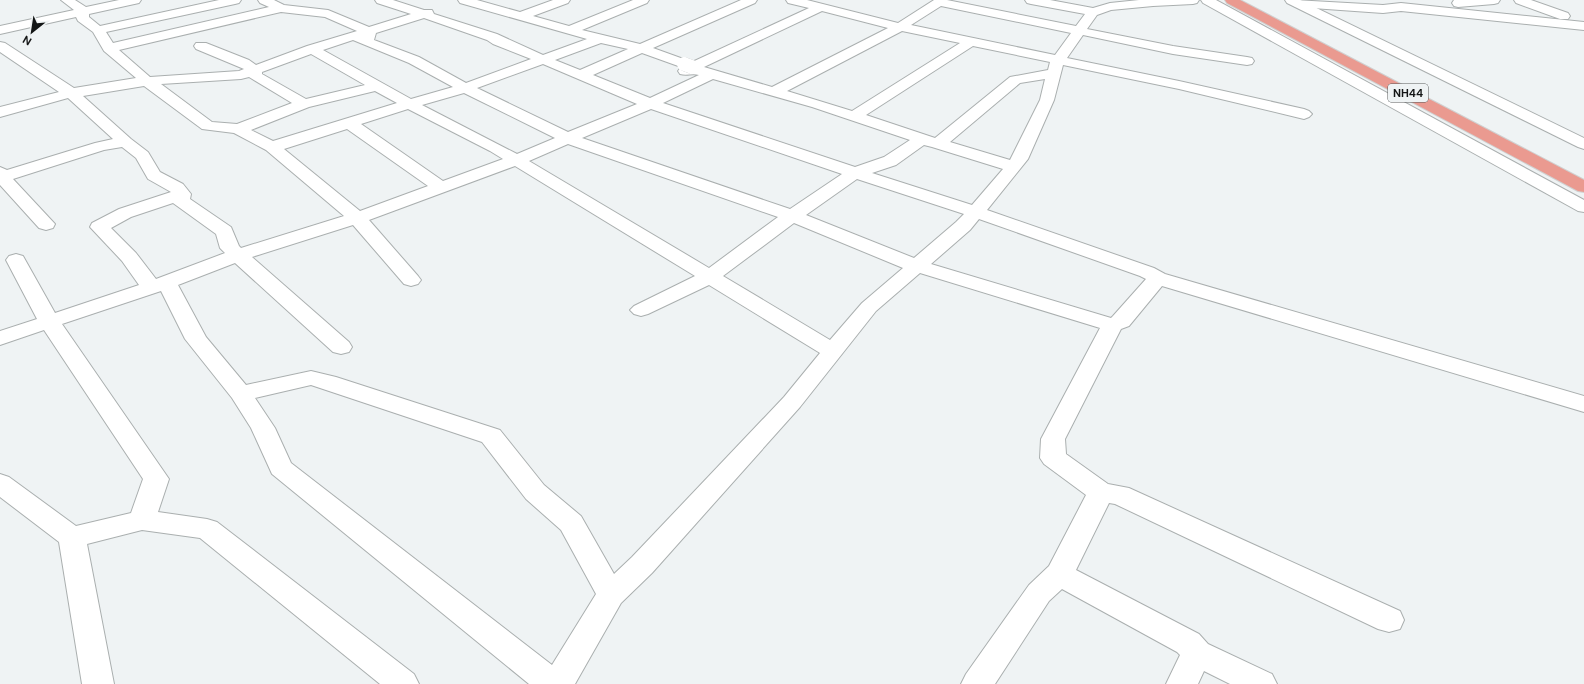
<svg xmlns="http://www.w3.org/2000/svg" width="1584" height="684" viewBox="0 0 1584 684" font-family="'DM Sans',sans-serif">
  <rect width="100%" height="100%" fill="#eff3f4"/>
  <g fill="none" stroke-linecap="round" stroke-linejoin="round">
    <defs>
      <g id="minor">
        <path d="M61,0h14l11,7 33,-7h22l-2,3 -50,11v3l11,9 119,-26h22l-2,3 -4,1 -129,28 7,11 156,-36 -9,-4 -2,-3h16l10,5 44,5 41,17 42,-13 -34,-11 -2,-3h18l31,10h8l2,4 63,20 46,21 44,-16 -127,-36 -2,-3h19l43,12 33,-12h17l-2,3 -35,13 36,10 64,-26h16l-2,3 -65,27 58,14 101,-44h16l-2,3 -102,45 36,13 1,2 119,-55 -21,-5 -2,-3h21l91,23 36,-23h13l129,26 9,-12 -54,-10 -4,-1 -2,-3h25l43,8 17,-5 29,-3h60l-2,3 -4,1 -40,2 -42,4 -14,5 -10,14 86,17 74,11 5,1 2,3 -2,3 -5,1 -74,-11 -90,-19 -16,23 112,23 125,28 5,2 3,3 -3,3 -5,2 -125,-30 -116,-24 -9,35 -26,59 -41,51 167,58 11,6 419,122v16l-422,-126 -33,40 -8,3 -56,110 1,15 42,30 21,4 271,123 4,9 -4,9 -11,3 -11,-3 -263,-125 -6,-1 -33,67 123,64 9,10 64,30 5,10h-47l-26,-13 -6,13h-32l14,-29 -3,-3 -115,-63 -13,12 -54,83h-34l5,-10 63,-89 20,-19 37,-71 -42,-31 -4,-6 1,-19 59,-111 -180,-55 -44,38 -76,96 -148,166 -31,30 -46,81h-46l-257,-210 -21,-46 -19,-30 -47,-59 -24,-48 -99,33 107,155 -11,33 49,7 10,3 197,152 5,10h-39l-180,-146 -58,-8 -55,14 27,140h-32l-23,-142 -59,-45v-23l9,3 67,49 55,-13 12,-34 -99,-149 -44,15v-14l37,-12 -31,-59 3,-4 7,-2 7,2 32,57 84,-28 -17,-24 -32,-34 2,-4 27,-14 52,-17 -23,-13 -12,-21 -14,-11 -18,3 -91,29 42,45 -2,4 -7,2 -7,-2 -39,-43v-18l7,3 88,-27 18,-4 -45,-41 -68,19v-10l59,-15 -59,-40v-10l5,1 69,45 62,-10 -32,-27 -11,-19 -15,-11 -2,-4 -76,17v-8l74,-16zM941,6l130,27 -16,22 -144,-30zM822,11l66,17 -116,59 -68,-20zM281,12l44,5 32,14 -50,15 -51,19 -7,-5 -43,-17h-10l-2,3 2,3 48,20 -5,2 -89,6 -31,-27zM424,18l63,22 6,4 38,15 -65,24 -47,-26 -45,-17 2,-7zM902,31l58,12 -108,68 -65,-20zM353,40l56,23 44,24 -42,12 -88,-49zM601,43l27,6 -48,21 -25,-10zM973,46l77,16 -2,8 -38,7 -75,61 -69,-23zM642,53l39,14 -3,4 2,3c7,2 12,-1 19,1l-49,23 -57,-23zM311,54l54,31 -59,14 -44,-25v-2zM543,64l94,40 -69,28 -91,-44zM249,77l43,26 -55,21 -25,-2 -51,-38 80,-5zM713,79l99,28 98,33 -26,17 -29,10 -192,-64zM1045,79l-5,21 -30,60 -60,-18 70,-59zM144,86l58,43 32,4 32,17 78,66 -103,32 -2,-2 -8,-19 -41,-28 1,-5 -8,-10 -23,-12 -12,-20 -17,-13 -48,-43zM375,91l22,12 -124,38 -22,-11 58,-23zM464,93l91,45 -38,16 -95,-49zM408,109l82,42 13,8 -60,22 -82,-57zM651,109l191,65 -52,35 -208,-71zM347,129l81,57 -68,25 -76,-62zM568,144l210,73 -69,51 -180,-107zM924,145l8,2 71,22 -31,36 -100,-32 24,-8zM515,166l180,110 -61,30 -4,4 4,4 7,2 7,-2 61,-29 111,68 -36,44 -152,160 -18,17 -33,-58 -37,-31 -44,-55 -164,-53 -25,-6 -65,14 -40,-48 -28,-52 57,-22 98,89 8,2 8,-2 3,-5 -3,-5 -97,-85 101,-32 51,59 7,2 7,-2 3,-4 -3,-4 -49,-56zM857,179l107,35 -8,8 -42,36 -108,-43zM173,203l43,31 4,14 5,5 -69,26 -20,-26 -25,-25 20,-11zM979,219l161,57 6,3 -33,37 -2,2 -180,-54 39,-34zM794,223l109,45 -41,35 -32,37 -107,-64zM311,385l171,57 44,57 35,31 35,64 -44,71 -261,-202 -16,-35 -20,-30z"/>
        <polygon points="1294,0 1383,5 1401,3 1584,22 1584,30 1401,11 1383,13 1298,7 1294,6 1292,3"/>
        <polygon points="1454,0 1500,0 1498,3 1494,4 1458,7 1454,6 1452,3"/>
        <polygon points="1514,0 1531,0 1568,13 1570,16 1568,19 1560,19 1516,3"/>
      </g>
      <g id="tertiary">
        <polygon points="1201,0 1216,0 1584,200 1584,212 1578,211 1203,3"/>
        <polygon points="1285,0 1300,0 1584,138 1584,149 1578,147 1287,3"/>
      </g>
      <polygon id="trunk" points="1225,0 1240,0 1584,180 1584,192 1578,191 1227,3"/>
    </defs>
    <!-- minor casing -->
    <use href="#minor" stroke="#aaafaf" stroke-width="2"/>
    <!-- tertiary casing -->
    <use href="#tertiary" stroke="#aaafaf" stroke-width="2"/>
    <!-- trunk casing -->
    <use href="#trunk" stroke="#d0d0d0" stroke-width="2"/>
    <!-- minor -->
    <use href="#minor" fill="#fff" fill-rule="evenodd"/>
    <!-- tertiary -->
    <use href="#tertiary" fill="#fff" fill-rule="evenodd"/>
    <!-- trunk -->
    <use href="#trunk" fill="#ea9a90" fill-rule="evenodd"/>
    <defs>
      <polyline id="minor-bridge" points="684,64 692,67"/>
    </defs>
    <!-- minor-bridge casing -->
    <use href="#minor-bridge" stroke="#aaafaf" stroke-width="14" stroke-linecap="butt"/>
    <!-- minor-bridge -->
    <use href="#minor-bridge" stroke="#fff" stroke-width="14"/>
  </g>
  <g text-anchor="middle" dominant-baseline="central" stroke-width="3" stroke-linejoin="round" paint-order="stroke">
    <!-- shield labels -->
    <rect fill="#eff3f4" stroke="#565859" stroke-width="1" x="1388" y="84" width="40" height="18" rx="3"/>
    <g font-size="11" font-weight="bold" fill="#141616">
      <text x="1408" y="93">NH44</text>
    </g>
  </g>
  <!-- north arrow -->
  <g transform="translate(32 32) rotate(210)" stroke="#eff3f4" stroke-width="3" paint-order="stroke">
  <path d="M0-3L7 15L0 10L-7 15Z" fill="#141616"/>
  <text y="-6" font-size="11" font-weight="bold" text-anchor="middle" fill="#141616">N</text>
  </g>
</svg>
